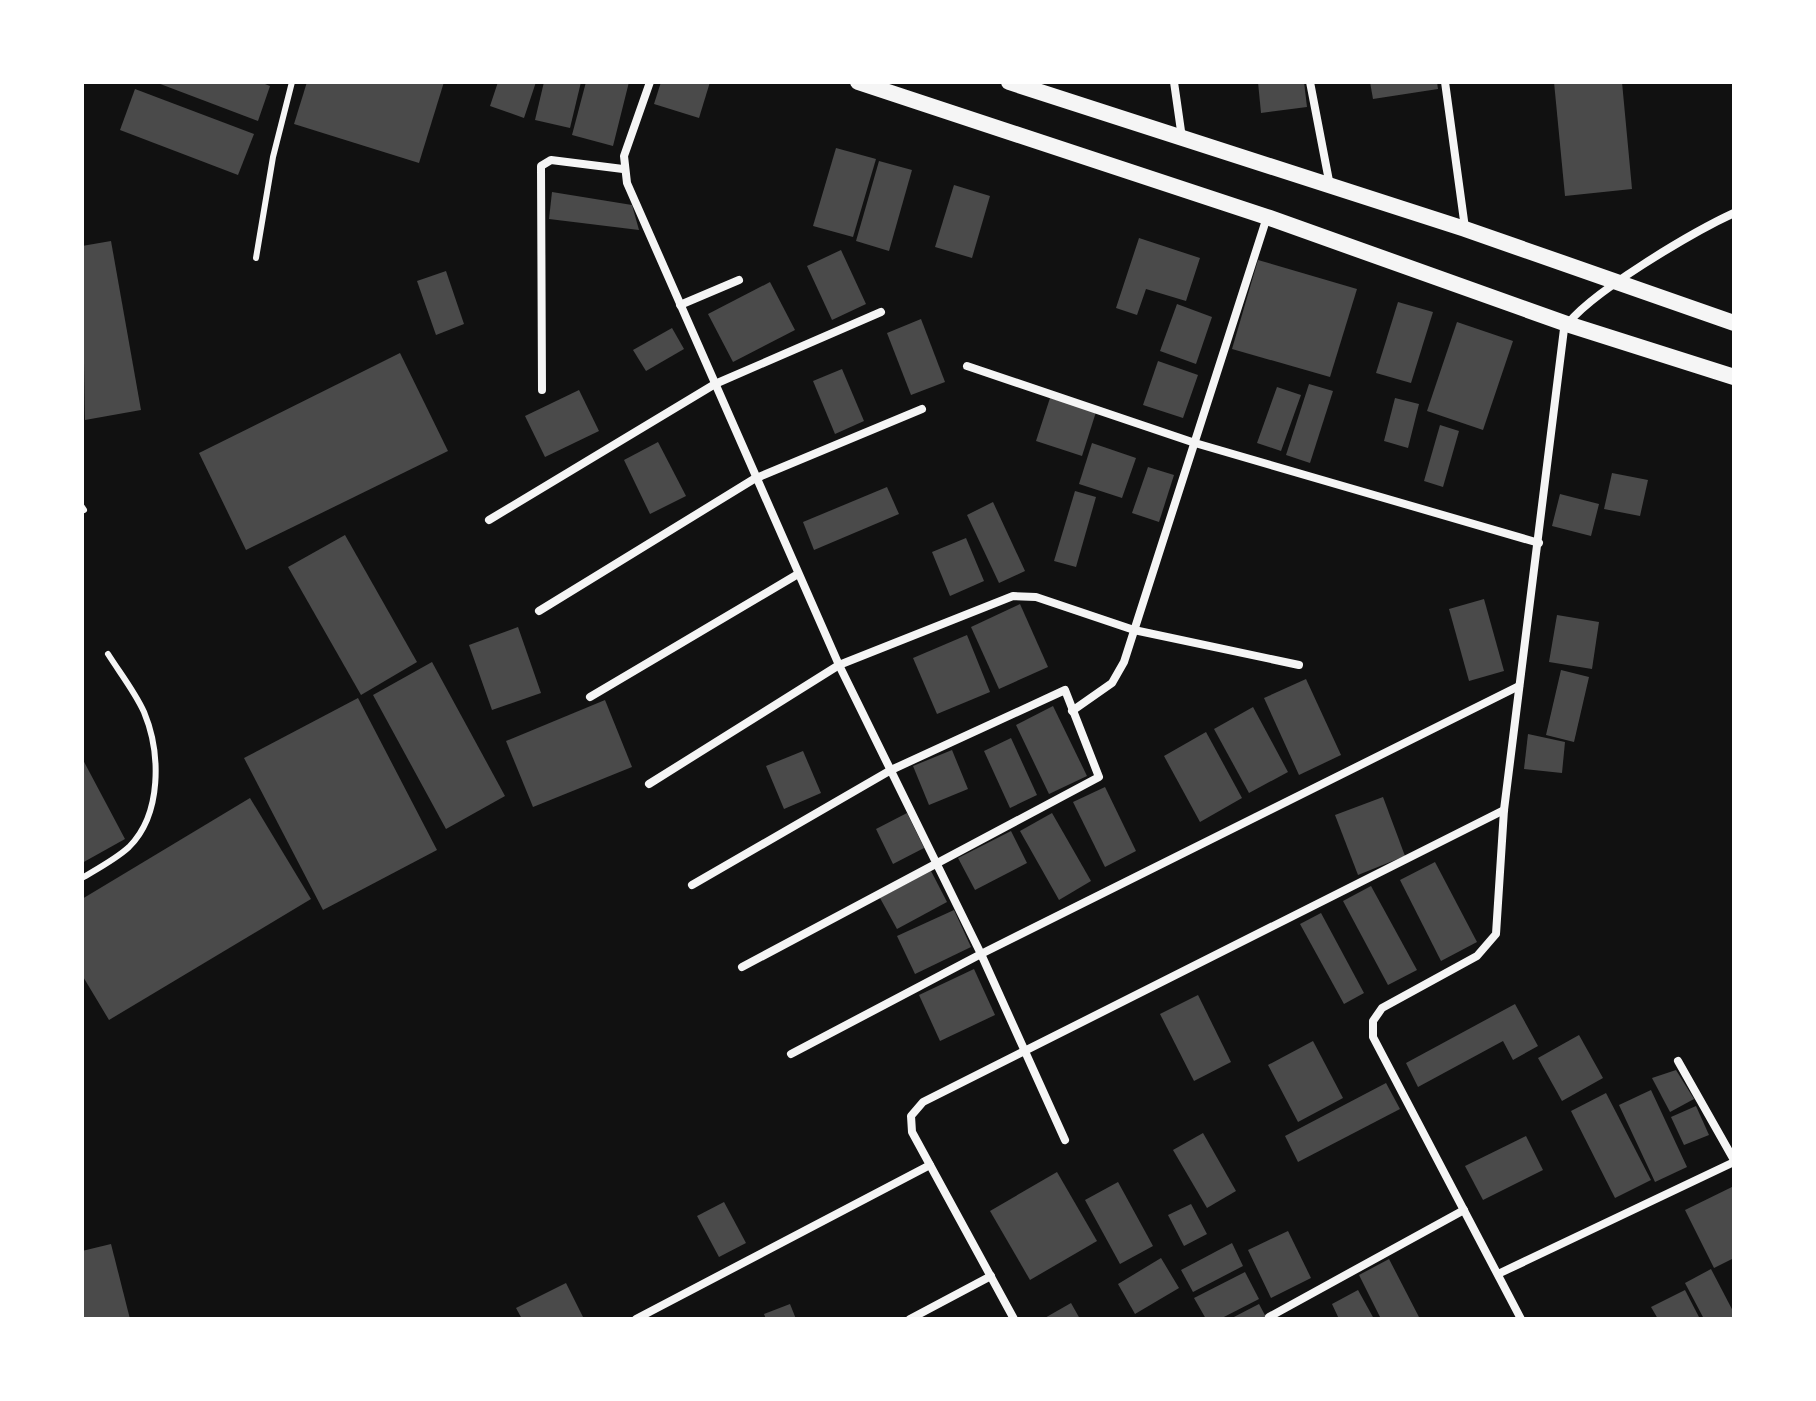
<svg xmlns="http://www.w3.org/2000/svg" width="1816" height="1401" viewBox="0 0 1816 1401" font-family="'Public Sans',sans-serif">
  <rect width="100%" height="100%" fill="#111"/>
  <!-- building -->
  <g fill="#4a4a4a">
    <polygon points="155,82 260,82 270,86 258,121"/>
    <polygon points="307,82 444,82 419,163 294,124"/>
    <polygon points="498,82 536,82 524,118 490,106"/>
    <polygon points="544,82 581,82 570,128 535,120"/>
    <polygon points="586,82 629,82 613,146 572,135"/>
    <polygon points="661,82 710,82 699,118 654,104"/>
    <polygon points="1258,82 1304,82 1307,107 1261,113"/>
    <polygon points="1370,82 1437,82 1438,89 1373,99"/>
    <polygon points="1554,82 1622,82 1632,189 1565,196"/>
    <polygon points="135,89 254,134 238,175 120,130"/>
    <polygon points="836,148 876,159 853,237 813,226"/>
    <polygon points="879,161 912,170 889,251 856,241"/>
    <polygon points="954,185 990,196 972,258 935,247"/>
    <polygon points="552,192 632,205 639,230 549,219"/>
    <polygon points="1139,238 1200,258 1186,301 1146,289 1137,315 1116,308"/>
    <polygon points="111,241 141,410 85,420 82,246"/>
    <polygon points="841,250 866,304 832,320 807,266"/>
    <polygon points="1258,260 1357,289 1330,377 1232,349"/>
    <polygon points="446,271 464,324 436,335 417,281"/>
    <polygon points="770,282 795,330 733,362 708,314"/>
    <polygon points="1398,302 1433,312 1411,383 1376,373"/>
    <polygon points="1177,304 1212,317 1196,364 1160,351"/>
    <polygon points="921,319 945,382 911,395 887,333"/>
    <polygon points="1457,322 1513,341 1483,430 1427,411"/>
    <polygon points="672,328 684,349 646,371 633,350"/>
    <polygon points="400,353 448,451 246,550 199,453"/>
    <polygon points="1158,361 1198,375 1183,418 1143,405"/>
    <polygon points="842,369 864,421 835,434 813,381"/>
    <polygon points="1309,384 1333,391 1310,463 1286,455"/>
    <polygon points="1277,387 1301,395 1281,451 1257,443"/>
    <polygon points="579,390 599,431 545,457 525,416"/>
    <polygon points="1050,398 1096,412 1082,456 1036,441"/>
    <polygon points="1395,398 1419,404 1408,448 1384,441"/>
    <polygon points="1440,425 1459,431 1443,487 1424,481"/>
    <polygon points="658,442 686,496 650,514 624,460"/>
    <polygon points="1092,443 1136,458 1122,498 1079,484"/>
    <polygon points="1148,467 1174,475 1159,522 1132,513"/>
    <polygon points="1612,473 1648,480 1640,516 1604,509"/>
    <polygon points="887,487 899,514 814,550 803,522"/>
    <polygon points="1075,491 1096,497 1076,567 1054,561"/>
    <polygon points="1560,494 1599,504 1591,536 1552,526"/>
    <polygon points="993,502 1025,571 999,583 967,515"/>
    <polygon points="345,535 417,662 361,695 288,567"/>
    <polygon points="966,538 984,581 950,596 932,552"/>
    <polygon points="1484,599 1504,671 1469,681 1449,609"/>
    <polygon points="1020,604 1048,667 999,689 971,627"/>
    <polygon points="1557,615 1599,622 1592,669 1549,662"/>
    <polygon points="518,627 541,693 492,710 469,645"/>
    <polygon points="967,635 990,692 937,714 913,658"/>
    <polygon points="432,662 505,796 446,829 373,695"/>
    <polygon points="1561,670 1589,677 1574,742 1546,735"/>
    <polygon points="1306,679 1341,755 1299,775 1264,698"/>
    <polygon points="358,698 437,850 323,910 244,758"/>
    <polygon points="605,700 632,767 533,807 506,741"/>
    <polygon points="1053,706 1087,776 1049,794 1016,725"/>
    <polygon points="1253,707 1288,772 1249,793 1214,729"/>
    <polygon points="1206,732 1242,798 1200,822 1164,756"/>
    <polygon points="1528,734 1565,742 1562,773 1524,769"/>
    <polygon points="1011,738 1037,795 1010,808 984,751"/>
    <polygon points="952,750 968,789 929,805 913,766"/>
    <polygon points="803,751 821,793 784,809 766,766"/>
    <polygon points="82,758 125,839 82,863"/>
    <polygon points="1105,787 1136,851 1105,867 1073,802"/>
    <polygon points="1383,797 1405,856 1358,875 1335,815"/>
    <polygon points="250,798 311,899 109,1020 82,975 82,899"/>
    <polygon points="907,813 924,848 893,864 876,829"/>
    <polygon points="1052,813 1091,881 1059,900 1020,831"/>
    <polygon points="1011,831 1027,863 975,890 958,858"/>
    <polygon points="1435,862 1477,942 1441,961 1400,880"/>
    <polygon points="931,871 947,902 897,929 880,898"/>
    <polygon points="1371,886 1417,970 1388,985 1343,901"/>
    <polygon points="954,910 971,947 915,974 897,936"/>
    <polygon points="1321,913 1364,993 1344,1004 1300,924"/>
    <polygon points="974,969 995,1015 940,1041 919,995"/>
    <polygon points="1198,995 1231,1062 1194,1081 1160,1014"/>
    <polygon points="1515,1004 1538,1046 1513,1060 1503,1041 1418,1087 1406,1063"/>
    <polygon points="1579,1035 1603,1078 1562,1101 1538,1058"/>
    <polygon points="1313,1041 1343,1098 1298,1122 1268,1065"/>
    <polygon points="1676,1070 1694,1099 1670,1112 1652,1078"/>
    <polygon points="1386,1083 1400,1109 1298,1162 1285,1136"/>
    <polygon points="1651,1090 1687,1167 1655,1182 1619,1105"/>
    <polygon points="1606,1093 1651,1180 1615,1198 1571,1111"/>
    <polygon points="1696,1106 1709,1135 1684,1145 1671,1117"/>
    <polygon points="1203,1133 1236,1191 1207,1208 1173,1150"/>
    <polygon points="1526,1136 1543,1170 1483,1200 1465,1166"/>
    <polygon points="1057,1172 1097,1241 1030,1280 990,1211"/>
    <polygon points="1118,1182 1153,1246 1120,1264 1085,1200"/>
    <polygon points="1734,1186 1734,1258 1714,1268 1685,1210"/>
    <polygon points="724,1202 746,1243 719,1257 697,1216"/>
    <polygon points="1191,1204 1207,1234 1184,1246 1168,1215"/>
    <polygon points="1288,1231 1311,1278 1271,1298 1248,1250"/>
    <polygon points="1232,1243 1243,1266 1193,1292 1181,1270"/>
    <polygon points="111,1244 130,1319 82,1319 82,1251"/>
    <polygon points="1161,1258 1179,1288 1135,1314 1118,1284"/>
    <polygon points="1389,1259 1420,1319 1381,1319 1359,1275"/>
    <polygon points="1711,1269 1734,1313 1734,1319 1704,1319 1685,1283"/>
    <polygon points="1245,1272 1259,1299 1220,1319 1206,1319 1194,1298"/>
    <polygon points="566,1283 584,1319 522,1319 516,1308"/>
    <polygon points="1358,1290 1374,1319 1339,1319 1332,1304"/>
    <polygon points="1685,1290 1700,1319 1658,1319 1651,1307"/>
    <polygon points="1071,1303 1080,1319 1043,1319"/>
    <polygon points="790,1304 796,1319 766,1319 764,1314"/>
    <polygon points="1259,1304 1267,1319 1230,1319"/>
  </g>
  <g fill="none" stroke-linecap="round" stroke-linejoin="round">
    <!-- service -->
    <g stroke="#f5f5f5" stroke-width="6">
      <polyline points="256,258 273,157 292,82"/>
      <polyline points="82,507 84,510"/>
      <path d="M82,878c15,-9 34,-19 47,-31 33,-33 32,-94 15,-135 -9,-20 -24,-39 -36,-58"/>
    </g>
    <!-- minor -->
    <g stroke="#f5f5f5" stroke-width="8">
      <polyline points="650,82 624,156 627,183 839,665 981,954 1065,1140"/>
      <polyline points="1174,82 1182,138"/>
      <polyline points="1310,82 1330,186"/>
      <polyline points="1445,82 1465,228"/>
      <polyline points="680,305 739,280"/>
      <polyline points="967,366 1195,443 1539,543"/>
      <polyline points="542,390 541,166 551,160 623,169"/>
      <polyline points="489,520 715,384 881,312"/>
      <polyline points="539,611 754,479 922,409"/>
      <polyline points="590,697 798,574"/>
      <polyline points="1072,711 1112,683 1124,662 1267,217"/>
      <polyline points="649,784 839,665 1013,596 1036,597 1134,630 1299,665"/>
      <polyline points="692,885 891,770 1065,690 1099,777 742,967"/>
      <polyline points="791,1054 981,954 1519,686"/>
      <polyline points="1678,1061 1734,1160"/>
      <polyline points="1498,1274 1734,1162"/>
      <polyline points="1269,1317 1464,1210"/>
      <polyline points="636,1319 930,1165"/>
      <polyline points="910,1319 991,1276"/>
      <polyline points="1014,1319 912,1132 911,1116 923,1102 1504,810"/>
      <path d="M1521,1319l-148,-282v-16l9,-13 95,-52 19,-22 8,-124 60,-481c21,-34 131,-98 170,-116"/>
    </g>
    <!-- secondary -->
    <g stroke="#f5f5f5" stroke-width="16">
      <polyline points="858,82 1267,217 1567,324 1734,377"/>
      <polyline points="1009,82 1465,229 1734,323"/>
    </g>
  </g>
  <!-- border -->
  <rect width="1816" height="1401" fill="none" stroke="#ffffff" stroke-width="168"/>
</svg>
